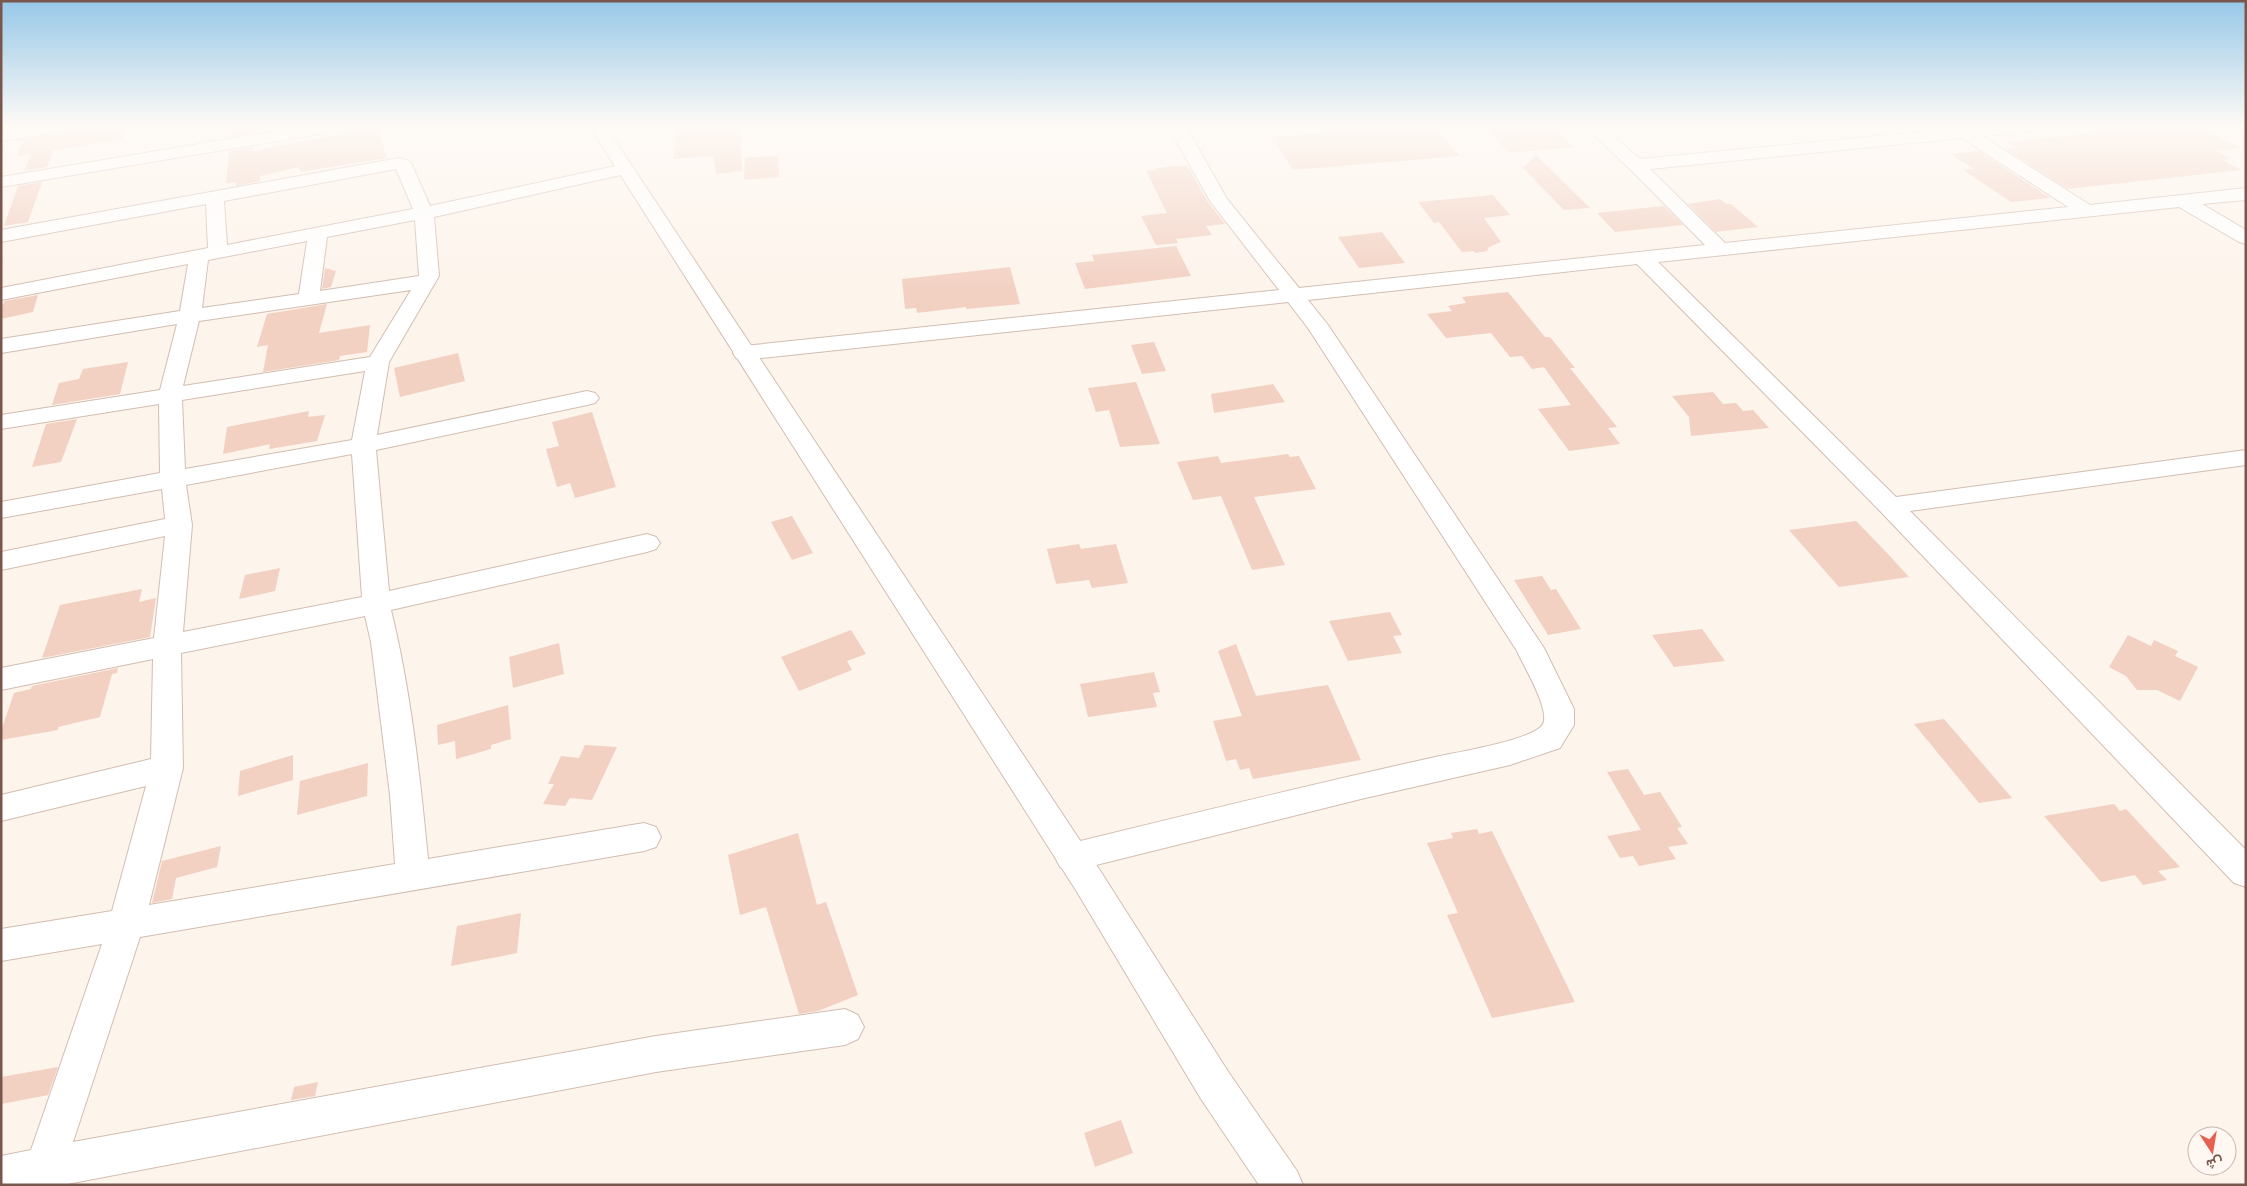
<svg xmlns="http://www.w3.org/2000/svg" width="2247" height="1186" viewBox="0 0 2247 1186" font-family="Poppins,Vazirmatn,sans-serif">
  <rect width="100%" height="100%" fill="#fdf4eb"/>
  <!-- building -->
  <g fill="#f2d0c2">
    <polygon points="71,127 123,127 124,138 53,151 47,167 24,171 31,154 17,156 24,139 67,133"/>
    <polygon points="232,127 255,127 255,133 231,137"/>
    <polygon points="377,127 387,158 300,172 299,167 260,176 260,181 236,186 236,182 226,183 229,151 254,147 253,151"/>
    <polygon points="677,127 740,127 742,171 716,174 713,156 673,159"/>
    <polygon points="1396,127 1434,127 1460,156 1293,170 1272,137"/>
    <polygon points="1484,127 1553,127 1574,147 1509,153"/>
    <polygon points="2152,127 2199,127 2240,148 2216,151 2232,159 2223,160 2242,170 2068,189 2005,149 2017,148 2009,143 2025,141 2024,140"/>
    <polygon points="1979,151 2050,198 2011,202 1963,170 1974,169 1950,154"/>
    <polygon points="778,155 779,177 744,180 745,158"/>
    <polygon points="1536,155 1590,208 1564,210 1523,168"/>
    <polygon points="1187,165 1208,202 1225,224 1206,226 1212,235 1176,239 1178,243 1156,245 1141,216 1167,213 1146,171 1157,170 1156,168"/>
    <polygon points="42,182 28,222 4,226 18,186"/>
    <polygon points="1493,195 1510,215 1484,218 1501,242 1489,247 1487,251 1475,253 1474,251 1462,252 1439,222 1434,223 1418,202"/>
    <polygon points="1720,199 1726,204 1731,204 1758,227 1716,232 1688,204"/>
    <polygon points="1664,206 1683,225 1615,232 1597,213"/>
    <polygon points="1382,232 1405,263 1359,268 1338,237"/>
    <polygon points="1176,246 1191,276 1085,289 1075,263 1094,261 1092,255"/>
    <polygon points="1010,267 1020,304 966,309 966,307 917,313 916,308 905,309 902,279"/>
    <polygon points="325,268 336,271 331,287 322,289"/>
    <polygon points="1508,292 1545,337 1550,337 1575,368 1570,368 1617,427 1608,428 1620,444 1569,451 1538,409 1571,405 1544,367 1532,369 1522,356 1510,357 1491,333 1446,338 1427,314 1452,311 1448,306 1466,303 1462,297"/>
    <polygon points="38,295 33,312 1,319 1,308 5,301"/>
    <polygon points="327,304 319,333 370,325 367,352 340,356 339,360 263,372 268,345 257,347 267,314"/>
    <polygon points="1154,342 1166,371 1142,374 1131,345"/>
    <polygon points="458,353 465,381 400,397 394,368"/>
    <polygon points="128,362 120,394 52,405 59,383 79,379 83,369"/>
    <polygon points="1136,382 1160,444 1120,447 1109,410 1096,412 1088,388"/>
    <polygon points="1273,384 1285,402 1214,413 1211,394"/>
    <polygon points="1713,392 1723,404 1736,403 1743,411 1753,410 1769,428 1691,436 1689,417 1672,396"/>
    <polygon points="309,411 308,417 325,415 317,441 269,449 270,444 223,454 227,427"/>
    <polygon points="592,412 616,487 575,498 570,483 557,487 546,449 559,446 552,422"/>
    <polygon points="77,419 61,462 32,467 46,424"/>
    <polygon points="1288,454 1290,457 1299,456 1316,489 1254,497 1285,565 1252,570 1221,496 1193,500 1177,462 1218,456 1221,463"/>
    <polygon points="792,516 813,553 792,560 771,522"/>
    <polygon points="1856,521 1888,554 1909,577 1839,587 1789,530"/>
    <polygon points="1079,544 1081,549 1116,544 1128,583 1092,588 1089,580 1056,584 1047,549"/>
    <polygon points="280,568 275,591 239,599 245,575"/>
    <polygon points="1542,576 1551,590 1556,589 1581,629 1548,635 1514,580"/>
    <polygon points="142,589 139,602 156,598 150,637 42,658 60,605"/>
    <polygon points="1390,612 1402,635 1393,636 1402,653 1348,661 1329,621"/>
    <polygon points="1702,629 1725,661 1674,667 1652,635"/>
    <polygon points="851,630 866,654 847,661 852,670 799,691 781,657"/>
    <polygon points="2128,635 2151,646 2154,640 2178,651 2175,656 2198,667 2180,701 2157,690 2137,690 2126,676 2109,667"/>
    <polygon points="559,643 564,674 513,688 509,657"/>
    <polygon points="1236,644 1256,696 1328,685 1361,760 1253,779 1249,768 1240,770 1236,759 1226,761 1213,721 1242,716 1218,651"/>
    <polygon points="118,668 117,673 112,674 100,717 58,727 58,730 1,740 1,731 14,693 31,689 32,686"/>
    <polygon points="1154,672 1160,692 1153,693 1157,707 1088,717 1080,684"/>
    <polygon points="508,705 511,739 491,745 491,749 456,759 455,741 438,745 437,725"/>
    <polygon points="1944,719 2012,798 1979,803 1914,724"/>
    <polygon points="585,745 617,747 592,800 570,798 565,806 543,804 554,784 548,784 561,756 579,758"/>
    <polygon points="293,755 293,780 238,796 240,771"/>
    <polygon points="368,763 367,796 297,815 300,781"/>
    <polygon points="1628,769 1644,795 1660,792 1682,827 1677,828 1688,844 1668,847 1676,859 1639,866 1633,856 1620,858 1607,836 1641,830 1607,772"/>
    <polygon points="2114,804 2120,811 2126,809 2180,867 2158,871 2167,880 2143,885 2135,875 2101,882 2044,816"/>
    <polygon points="1477,829 1479,834 1492,831 1575,1002 1492,1018 1447,915 1458,913 1427,843 1453,838 1451,833"/>
    <polygon points="798,833 817,905 826,902 858,995 818,1011 799,1014 766,907 740,915 728,855"/>
    <polygon points="221,846 217,867 176,878 172,899 152,903 162,861"/>
    <polygon points="521,913 517,953 451,966 457,926"/>
    <polygon points="58,1067 48,1095 1,1104 1,1077"/>
    <polygon points="318,1082 315,1096 291,1100 294,1087"/>
    <polygon points="1121,1120 1133,1153 1095,1167 1084,1133"/>
  </g>
  <g fill="none" stroke-linecap="round" stroke-linejoin="round">
    <defs>
      <g id="minor">
        <polygon points="28,127 69,127 67,131 61,132 1,141 1,131"/>
        <polygon points="301,127 339,127 337,131 1,187 1,177"/>
        <path d="M1173,127h16l3,10 35,62 72,89 406,-43 -75,-76 -45,-42h18l37,32 311,-30 1,-2h83l-2,4 -6,1 -45,4 108,69 156,-17v12l-44,4 44,26v14l-7,-2 -60,-35 -521,55 238,235 350,-47v15l-336,46 336,339v37l-12,-4 -353,-371 -244,-248 -329,36 20,25 216,323 30,61v16l-14,23 -50,17 -149,34 -289,72 -12,-4 -5,-10 5,-10 12,-4c123,-30 245,-60 368,-87 19,-4 96,-17 103,-32 7,-15 -19,-57 -26,-73l-209,-323 -20,-26 -544,58 -8,-2 -3,-5 3,-5 8,-2 535,-56 -69,-89 -36,-64zM1962,138l106,69 -343,36 -75,-74z"/>
        <path d="M399,158l10,3 3,4 18,41 195,-42 6,1 3,4 -3,4 -6,1 -191,43 5,59 -50,86 -12,73 210,-44 8,2 4,5 -4,5 -8,2 -211,45 13,141 258,-57 9,3 4,6 -4,6 -9,3 -256,58c20,81 29,166 37,249l216,-36 12,4 5,10 -5,10 -12,4 -504,86 -67,205 583,-106 189,-27 13,6 6,12 -6,12 -13,6 -189,27 -594,113h-61v-29l30,-6 71,-206 -101,17v-32l111,-18 34,-125 -145,35v-26l150,-36 2,-100 -152,31v-22l153,-30 11,-102 -164,34v-18l164,-33 -3,-30 -161,29v-16l159,-29 -1,-69 -158,25v-14l159,-25 17,-66 -176,29v-14l179,-28 8,-47 -187,36v-12l207,-40 -2,-44 -205,38v-12zM396,169l17,40 -186,36 -3,-44zM415,220l4,56 -99,15 7,-54zM307,241l-8,53 -97,14 6,-48zM411,290l-41,67 -187,29 16,-65zM365,371l-13,69 -167,29 -3,-69zM352,454l10,143 -179,35 9,-107 -6,-40zM365,616l6,26 19,153 5,69 -246,41 34,-137 -2,-115z"/>
      </g>
      <polygon id="tertiary" points="590,127 606,127 1101,872 1229,1073 1297,1171 1303,1185 1259,1185 1201,1099 1077,892"/>
    </defs>
    <!-- minor casing -->
    <use href="#minor" stroke="#d2bdb2" stroke-width="2"/>
    <!-- tertiary casing -->
    <use href="#tertiary" stroke="#d2bdb2" stroke-width="2"/>
    <!-- minor -->
    <use href="#minor" fill="#fff" fill-rule="evenodd"/>
    <!-- tertiary -->
    <use href="#tertiary" fill="#fff" fill-rule="evenodd"/>
  </g>
  <!-- sky -->
  <linearGradient id="sky" x2="0" y2="1"><stop stop-color="#97c8e8"/><stop offset="0.43" stop-color="#fefaf6"/><stop offset="1" stop-color="#fefaf6" stop-opacity="0"/></linearGradient>
  <rect width="2247" height="293" fill="url(#sky)"/>
  <!-- border -->
  <rect width="2247" height="1186" fill="none" stroke="#79574d" stroke-width="5"/>
  <!-- north arrow -->
  <g transform="translate(2212 1151) rotate(168)"><circle r="24" fill="#fff8f2" stroke="#c9b8b0"/>
  <path d="M0-4L9 19L0 12L-9 19Z" fill="#e66051"/>
  <text y="-8" font-size="14" font-weight="bold" text-anchor="middle" fill="#79574d">ش</text>
  </g>
</svg>
